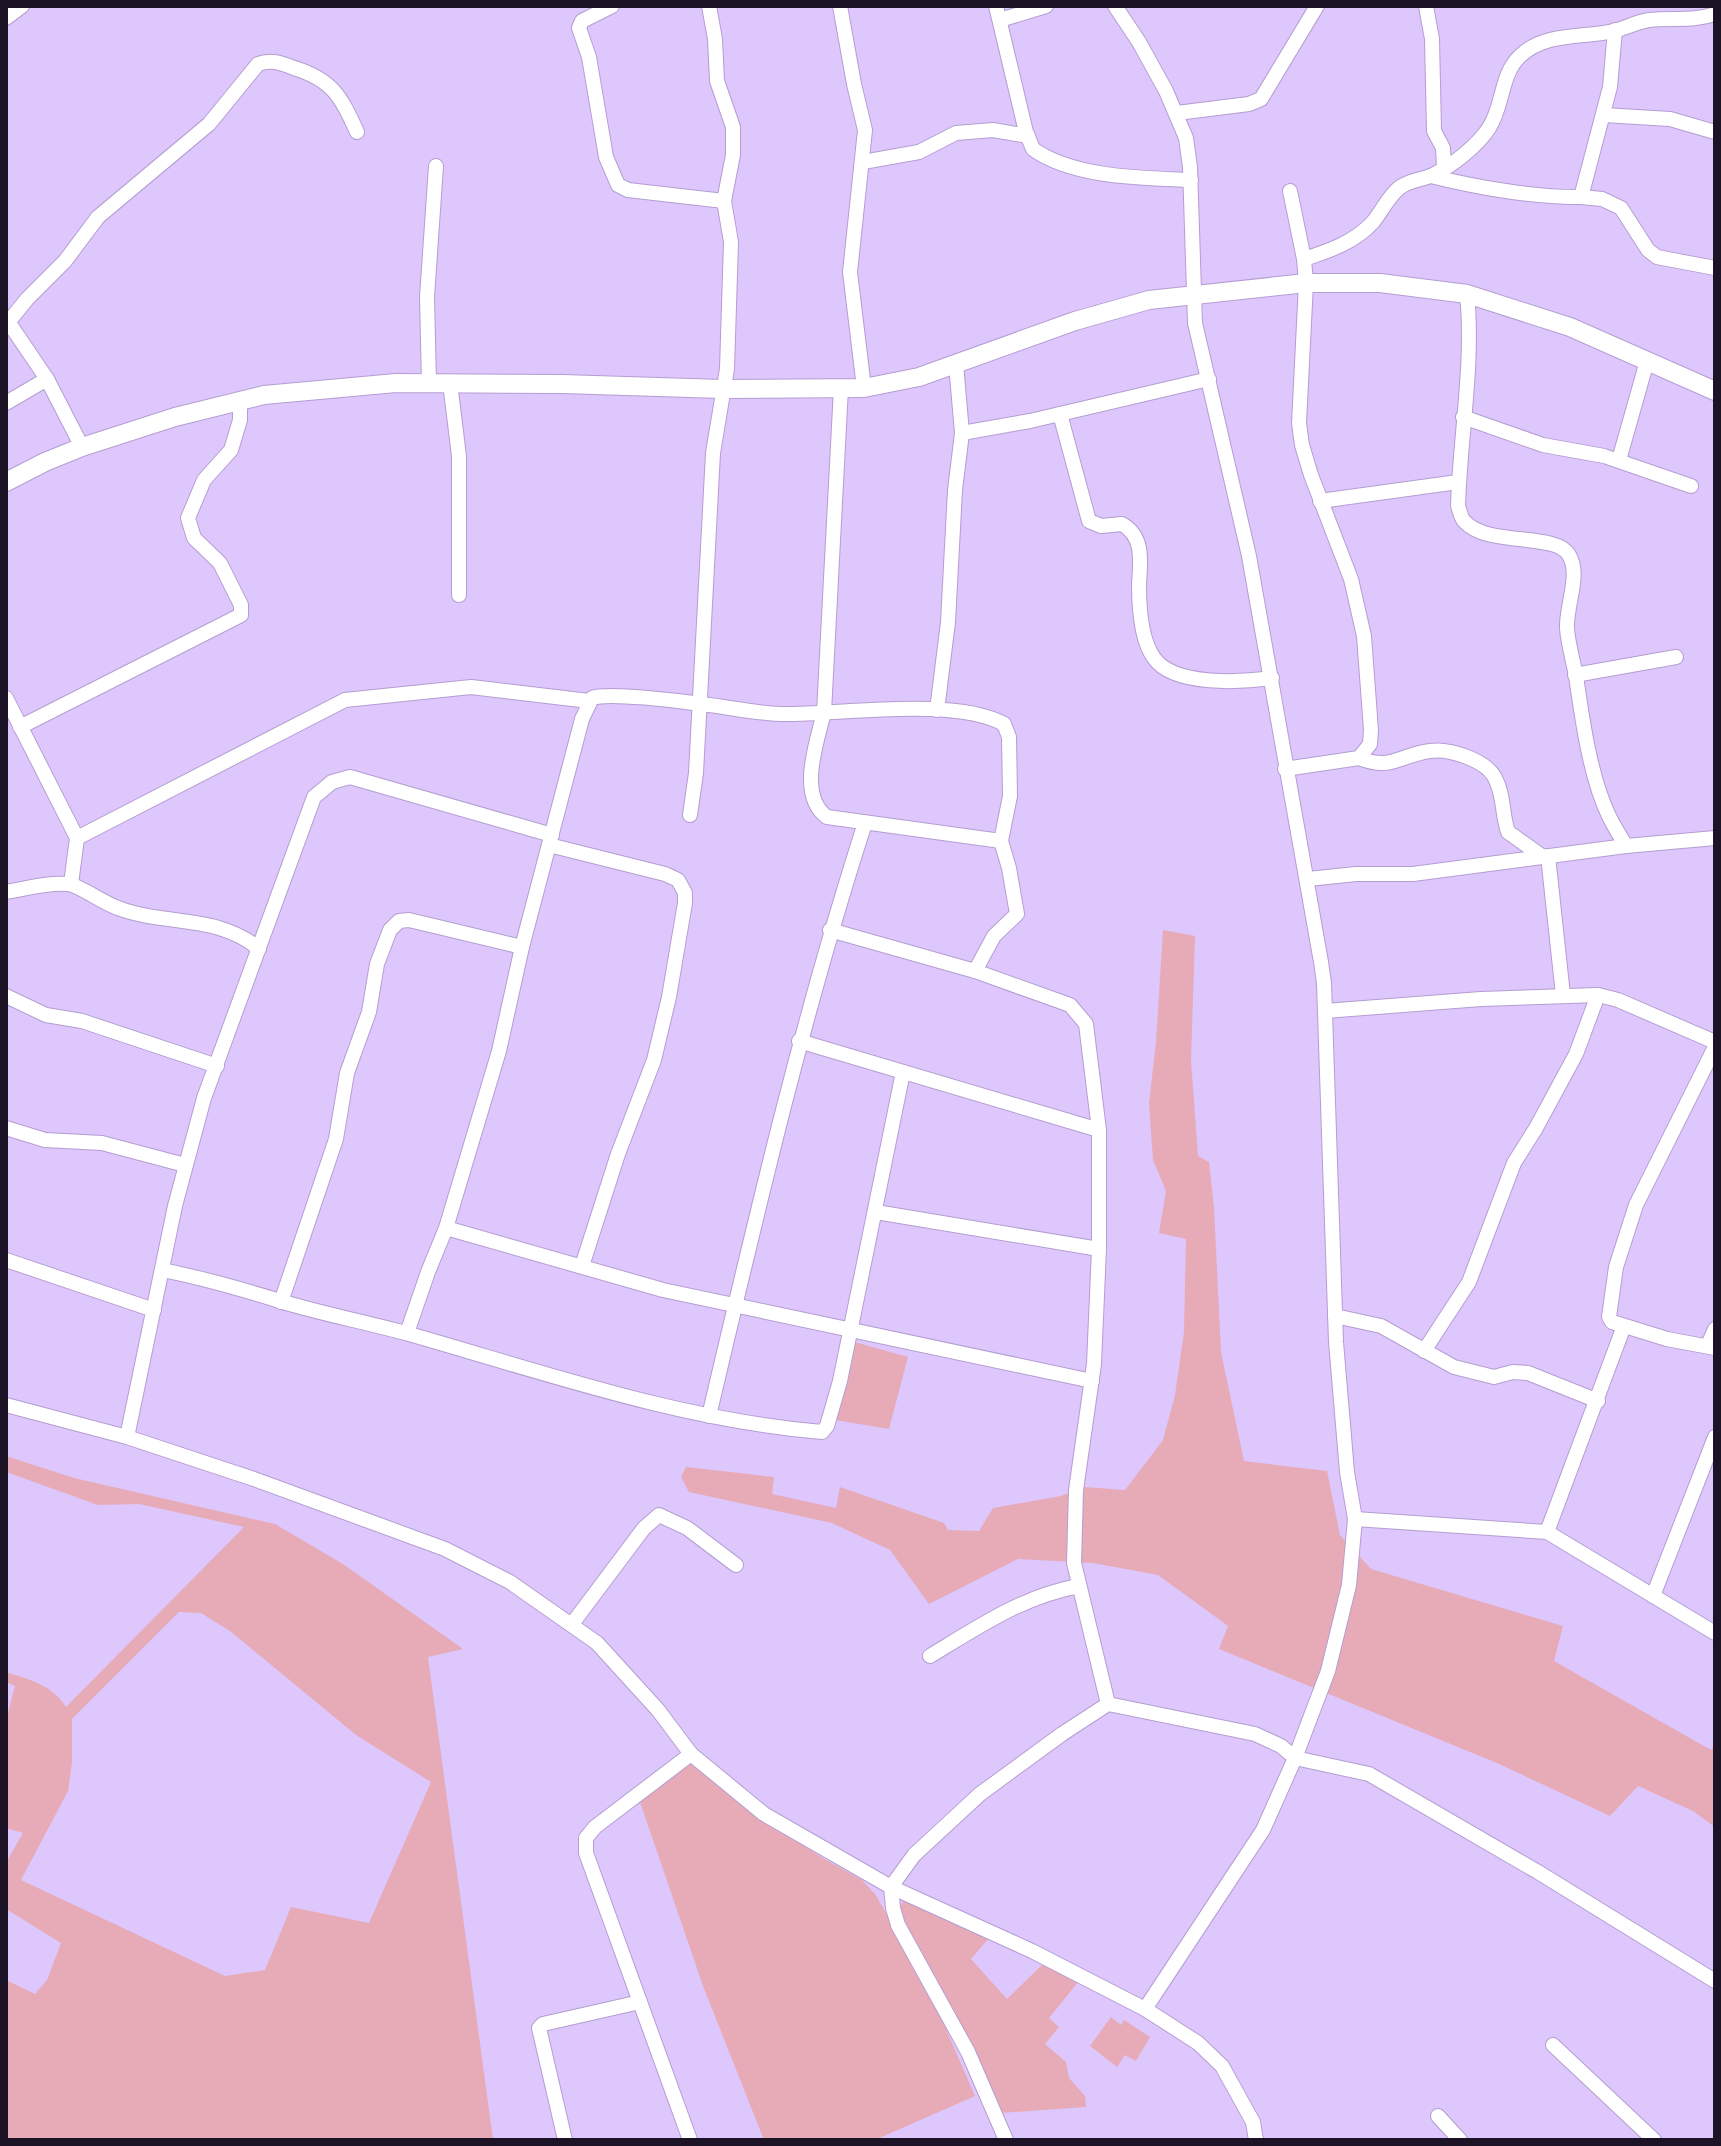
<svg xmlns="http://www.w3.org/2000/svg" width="1721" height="2146" viewBox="0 0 1721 2146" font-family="Cabin,sans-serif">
  <rect width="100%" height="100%" fill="#ddc7fc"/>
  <!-- green -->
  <g fill="#e7abb8" fill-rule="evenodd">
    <polygon points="1163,930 1195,936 1191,1061 1198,1156 1209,1162 1214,1208 1221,1352 1244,1461 1327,1471 1340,1535 1371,1569 1563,1626 1554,1661 1711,1750 1715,1746 1715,1827 1693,1811 1638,1786 1610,1816 1497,1763 1219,1649 1228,1626 1158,1575 1093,1563 1018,1559 929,1604 890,1550 832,1523 689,1492 681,1477 686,1467 774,1477 772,1494 836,1508 840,1487 944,1523 948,1530 979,1531 993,1508 1061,1496 1085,1487 1125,1490 1163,1440 1175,1395 1184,1332 1186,1239 1159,1233 1166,1191 1153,1160 1149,1103 1156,1042"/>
    <polygon points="851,1341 908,1357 889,1429 835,1420"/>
    <path d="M6,1456l68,22 201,46 68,40 120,85 -35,8 65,483h-487v-160l29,14 12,-14 14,-37 -55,-34v-46l17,-30 -17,-5v-107l9,-35 -9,-4v-10c25,8 46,13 60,35l178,-180 -105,-23 -41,1 -92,-33zM179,1612l22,1 29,18 126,104 75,47 -62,141 -78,-16 -26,63 -40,6 -204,-96 47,-89 4,-28v-44z"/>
    <polygon points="692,1763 747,1808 821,1857 862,1880 875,1894 927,1985 975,2096 875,2140 764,2140 703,1986 639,1799"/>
    <polygon points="903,1901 989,1938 971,1959 1007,1999 1043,1964 1079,1981 1049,2018 1059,2027 1045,2044 1066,2062 1069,2078 1085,2096 1086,2107 1000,2113 900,1917 900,1907"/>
    <polygon points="1111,2017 1121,2025 1124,2020 1150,2037 1136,2061 1125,2055 1117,2067 1090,2046"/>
  </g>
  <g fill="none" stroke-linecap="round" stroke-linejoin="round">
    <defs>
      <g id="minor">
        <polyline points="612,6 582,21 579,28 589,57 606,157 618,185 628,190 724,201"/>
        <polyline points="840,6 854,84 865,130 850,272 864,388"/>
        <path d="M996,6l30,126 7,17c40,29 111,29 158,31"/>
        <polyline points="1115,6 1139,42 1166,91 1186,138 1190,167 1195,323 1249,556 1321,962 1324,983 1336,1342 1347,1472 1355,1519 1349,1585 1328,1671 1295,1758 1263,1830 1145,2009"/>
        <polyline points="1426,6 1432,39 1434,131 1443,148 1444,168"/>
        <polyline points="6,18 22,6"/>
        <polyline points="1000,20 1046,6"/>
        <polyline points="1177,113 1249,104 1261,99 1317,6"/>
        <polyline points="1604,115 1670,119 1715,132"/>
        <polyline points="863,162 919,152 956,133 993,130 1028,136"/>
        <path d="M1431,176c43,11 106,22 150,21l29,-110 5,-57"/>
        <polyline points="1290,191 1304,259"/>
        <polyline points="1581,197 1602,199 1621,208 1648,250 1657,257 1715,268"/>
        <path d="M1467,294c7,70 -7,142 -9,212 2,5 3,13 7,16 23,25 91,10 104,33 12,20 -3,50 -2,73 1,16 6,32 9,48 6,42 14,100 32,138 5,11 12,22 18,32"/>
        <polyline points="9,323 47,379 82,447"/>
        <path d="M6,325l21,-26 38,-38 33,-44 111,-93 49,-60c13,-5 23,-1 36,4 39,12 47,29 63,64"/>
        <polyline points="450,383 459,456 459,595"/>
        <polyline points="429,384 427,297 436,166"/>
        <path d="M841,388l-17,324c-7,30 -27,83 3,105l174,24"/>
        <polyline points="6,403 47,379"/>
        <path d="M1060,414l29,107 12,5 21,-2c23,13 18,39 17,61 0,22 2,55 15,73 20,29 89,24 118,20"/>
        <polyline points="1463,417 1543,445 1604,456 1691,486"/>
        <polyline points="962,433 1030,421 1209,379"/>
        <polyline points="1619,460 1647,361"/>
        <polyline points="1320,501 1458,482"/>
        <polyline points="1575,675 1676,657"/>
        <polyline points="6,698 77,838 71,884"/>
        <polyline points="937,710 948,622 955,490 962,433 956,364"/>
        <polyline points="20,727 241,615 241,605 220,563 194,538 188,518 204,480 231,450 240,420 240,400"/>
        <path d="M1359,758c33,13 40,-3 71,-7 19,-3 56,9 65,27 9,16 7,37 13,54l35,25"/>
        <path d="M1285,769l74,-11 11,-14 1,-14 -7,-94 -13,-57 -40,-104 -9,-30 -3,-22 7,-140 -2,-24c25,-8 51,-17 69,-37 9,-11 15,-25 26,-34 10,-8 23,-8 34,-13 20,-10 44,-29 56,-47 15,-23 11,-53 31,-72 25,-24 63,-18 94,-25 11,-3 23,-9 35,-11 23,-3 43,2 66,-6"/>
        <polyline points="690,815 696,773 713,453 727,369 731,242 724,201 733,155 733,127 717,81 715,39 709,6"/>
        <polyline points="77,838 345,700 471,687 589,701"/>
        <polyline points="549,845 665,874 678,880 685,893 685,903 669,997 654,1060 618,1154 582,1266"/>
        <polyline points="1548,856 1563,995"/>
        <polyline points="1308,879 1356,874 1413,874 1626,846 1715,838"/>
        <path d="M6,892c19,-3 43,-10 62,-8 11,1 35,19 50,24 47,18 100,6 141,41"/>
        <polyline points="830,930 975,971 1070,1005 1086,1024 1099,1130 1099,1249 1094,1364 1076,1490 1074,1563 1108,1704"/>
        <polyline points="6,996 46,1015 82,1021 217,1066"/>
        <polyline points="1325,1011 1481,999 1598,995 1618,1000 1715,1042"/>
        <polyline points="799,1041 1099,1130"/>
        <polyline points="1715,1047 1636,1205 1616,1267 1609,1317 1612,1322 1667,1339 1715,1348"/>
        <polyline points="6,1128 45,1140 102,1143 185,1165"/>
        <polyline points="876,1212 1099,1249"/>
        <polyline points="446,1228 663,1290 1092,1381"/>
        <polyline points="6,1260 154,1310"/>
        <path d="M162,1270c41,8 79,19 118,31 42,13 86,21 129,33 137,39 271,86 413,98l5,-6 13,-45 63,-309"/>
        <polyline points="281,1302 336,1139 347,1073 369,1012 377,964 390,930 399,921 409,920 522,947"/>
        <polyline points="1335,1316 1381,1326 1454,1367 1494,1377 1513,1372 1528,1373 1598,1401"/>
        <path d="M407,1333l21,-61 18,-44 53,-177 23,-104 60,-228 10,-21c16,-6 88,3 109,6 28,3 56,10 85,10 58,0 168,-17 218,10l5,13 1,59 -9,45 8,27 8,46 -23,22 -19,35"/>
        <polyline points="1708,1345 1715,1329"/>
        <polyline points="1424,1351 1469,1282 1514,1163 1536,1128 1576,1054 1598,995"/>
        <polyline points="6,1405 127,1437 254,1479 445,1549 510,1582 597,1643 658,1710 691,1754 764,1814 891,1887 1032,1951 1145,2009 1198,2043 1222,2066 1253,2122 1256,2140"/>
        <path d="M709,1416c47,-199 93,-398 156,-593"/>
        <polyline points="127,1437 175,1206 204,1098 314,797 332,782 350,777 552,835"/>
        <polyline points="1355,1519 1547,1532 1715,1633"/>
        <polyline points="1547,1532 1624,1326"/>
        <polyline points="1653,1596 1715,1437"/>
        <polyline points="572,1624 644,1528 659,1515 687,1528 736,1565"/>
        <path d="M930,1656c48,-29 93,-60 149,-70"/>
        <polyline points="1553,2045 1654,2140"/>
        <polyline points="1438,2116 1460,2140"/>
        <polyline points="565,2140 539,2028 543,2024 640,2002"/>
        <polyline points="690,2140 586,1853 586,1838 595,1827 691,1754"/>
        <polyline points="1006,2140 968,2052 898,1925 893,1908 891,1887 914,1855 980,1794 1062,1734 1108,1704 1255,1734 1281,1746 1295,1758 1369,1774 1538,1872 1715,1981"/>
      </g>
      <polyline id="tertiary" points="6,482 45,462 82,447 175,417 264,395 396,383 562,384 722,389 864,388 919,377 1075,321 1149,300 1306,283 1380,283 1467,294 1570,327 1715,391"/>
    </defs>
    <!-- minor casing -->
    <use href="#minor" stroke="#b49ed1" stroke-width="16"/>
    <!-- tertiary casing -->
    <use href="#tertiary" stroke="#b49ed1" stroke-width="20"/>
    <!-- minor -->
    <use href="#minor" stroke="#fff" stroke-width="14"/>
    <!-- tertiary -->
    <use href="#tertiary" stroke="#fff" stroke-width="18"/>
  </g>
  <!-- border -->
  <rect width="1721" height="2146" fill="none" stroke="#1c1326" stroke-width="16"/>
</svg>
